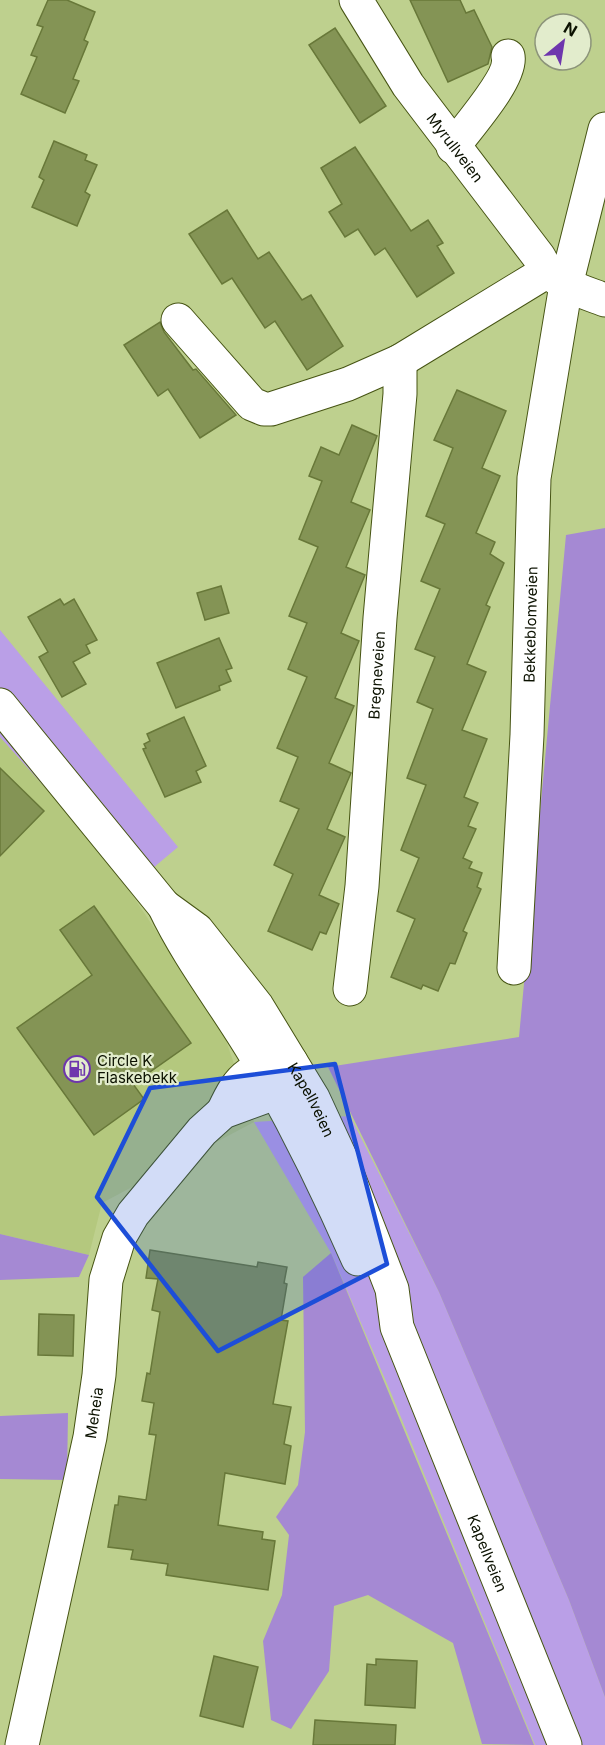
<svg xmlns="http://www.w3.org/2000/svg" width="605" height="1745" viewBox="0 0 605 1745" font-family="Inter,sans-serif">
  <rect width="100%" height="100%" fill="#bed08e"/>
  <!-- built -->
  <polygon fill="#b4c87e" points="0,737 60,804 128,889 222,1029 254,1122 102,1203 89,1255 0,1234"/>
  <!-- green -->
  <g fill="#ba9fe7">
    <polygon points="0,630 178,847 128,889 60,804 0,737"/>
    <polygon points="350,1116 439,1292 569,1600 605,1697 605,1745 535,1745 391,1393 331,1253 254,1122"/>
  </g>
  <!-- forest -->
  <g fill="#a589d3">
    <polygon points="605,528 605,1697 569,1600 439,1292 328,1067 519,1037 566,535"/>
    <polygon points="0,1234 89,1255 79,1277 0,1280"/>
    <polygon points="331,1253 534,1745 482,1744 453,1643 368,1595 334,1606 329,1671 291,1729 271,1720 263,1641 282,1595 289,1535 276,1517 298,1485 305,1432 303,1277"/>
    <polygon points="68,1413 67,1480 0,1479 0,1416"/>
  </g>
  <!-- building -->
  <g fill="#849455" stroke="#687839" stroke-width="1.5">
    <polygon points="48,0 67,0 95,12 84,40 88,42 73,79 79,81 65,113 21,94 37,57 31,55 43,27 37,25"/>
    <polygon points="410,0 460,0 466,13 474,10 492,47 488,64 448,82"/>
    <polygon points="335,28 386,106 360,123 309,45"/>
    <polygon points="54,141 87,155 85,160 97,165 85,192 90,195 77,226 32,207 44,180 39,177"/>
    <polygon points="355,147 411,231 428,220 443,243 437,246 454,273 417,297 385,248 375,255 358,229 345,237 329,212 342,204 321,168"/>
    <polygon points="227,210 258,259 269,252 302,300 311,295 343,346 307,370 275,321 265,328 232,278 222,284 189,234"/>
    <polygon points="160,322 164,332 193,370 196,369 236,415 200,438 168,389 158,396 124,345"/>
    <polygon points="457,390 506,411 482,468 500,476 476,533 495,542 490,554 504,563 486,605 490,607 467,664 486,672 462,730 487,739 464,797 478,803 468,826 476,829 463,858 472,862 469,868 482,873 477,887 481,889 463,931 467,933 455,964 450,963 438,991 423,985 421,989 391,977 415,919 397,911 419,858 401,850 426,785 407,778 433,709 417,702 435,657 415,649 440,589 421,581 445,524 426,516 453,448 434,440"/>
    <polygon points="352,425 377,436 351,502 370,510 346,567 365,575 341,633 359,641 335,698 354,706 329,763 351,773 327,829 345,837 319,895 339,904 326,934 320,932 312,950 268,931 293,874 274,865 299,809 280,801 298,757 277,748 307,677 288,669 307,623 289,616 318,547 299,539 322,481 309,476 321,447 339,455"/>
    <polygon points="221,586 229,613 205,620 197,593"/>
    <polygon points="60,599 64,605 74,599 97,640 86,645 90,653 73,662 86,684 62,697 39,657 48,652 28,617"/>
    <polygon points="219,638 232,668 226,670 231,681 219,686 220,690 176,708 157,663"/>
    <polygon points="184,717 206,766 196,771 201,782 165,797 143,749 146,748 144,744 150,741 147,734"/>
    <polygon points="0,768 44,811 0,856"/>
    <polygon points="94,906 191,1043 133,1084 144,1099 94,1135 17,1028 92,975 60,930"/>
    <polygon points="150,1250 257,1267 258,1262 287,1267 284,1283 287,1284 281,1320 288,1321 273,1404 291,1407 284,1444 291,1446 285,1484 225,1473 218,1525 263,1532 262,1539 275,1541 268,1590 166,1575 168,1564 131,1559 133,1550 108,1547 115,1505 118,1505 119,1496 146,1500 156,1435 149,1434 154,1403 142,1401 147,1373 150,1374 160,1312 152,1310 158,1279 146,1278"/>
    <polygon points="39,1314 74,1315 73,1356 38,1355"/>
    <polygon points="214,1656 258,1667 243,1727 200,1716"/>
    <polygon points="376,1659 417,1661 415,1708 365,1705 367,1664 376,1665"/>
    <polygon points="315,1720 396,1725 395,1745 313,1745"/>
  </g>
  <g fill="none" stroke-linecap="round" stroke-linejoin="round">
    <defs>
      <g id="street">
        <path id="s1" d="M356,0l52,85 131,172c13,27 40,33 66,43"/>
        <path d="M453,147c13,-18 60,-70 55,-91"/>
        <polyline points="178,320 252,404 264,409 271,409 348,384 400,361 546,272"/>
        <path id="s2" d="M514,968l13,-233 7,-257 32,-193 39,-156"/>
        <path id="s3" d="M350,989l12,-103 18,-268 20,-224v-33"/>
        <path d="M223,1112c18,-39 26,-43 68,-50"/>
        <path id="s4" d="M22,1745l68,-308 9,-62 7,-95 13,-42 14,-24 69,-83 21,-19 52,-19 14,-27"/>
      </g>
      <g id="secondary">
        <path d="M0,705l164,201c27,57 67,105 98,160 35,62 67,127 96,193"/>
        <path id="s5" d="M164,906l33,24 60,76 56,92 30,65 49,126 5,38 168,418"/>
      </g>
    </defs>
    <!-- street casing -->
    <use href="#street" stroke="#465413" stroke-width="35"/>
    <!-- secondary casing -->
    <use href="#secondary" stroke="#465413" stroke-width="35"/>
    <!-- street -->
    <use href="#street" stroke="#fff" stroke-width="33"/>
    <!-- secondary -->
    <use href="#secondary" stroke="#fff" stroke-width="33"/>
  </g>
  <!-- marked area -->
  <path fill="#1d4ed8" fill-opacity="0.2" stroke="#1d4ed8" stroke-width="4.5" stroke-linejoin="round" d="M335,1064l52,200 -169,87 -121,-154 53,-109z"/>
  <!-- icons -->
  <defs>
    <symbol id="fuel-ring" viewBox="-11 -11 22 22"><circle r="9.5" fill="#e2eccc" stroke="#6e36ad" stroke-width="1.5"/><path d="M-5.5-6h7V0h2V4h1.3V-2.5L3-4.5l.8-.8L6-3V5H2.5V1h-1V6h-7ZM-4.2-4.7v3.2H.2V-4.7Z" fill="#6e36ad"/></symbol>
  </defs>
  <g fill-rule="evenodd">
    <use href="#fuel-ring" x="62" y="1054" width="30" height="30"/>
  </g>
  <g text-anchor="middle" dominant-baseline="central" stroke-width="4.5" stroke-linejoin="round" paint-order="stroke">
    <!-- street labels -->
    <g font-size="15" fill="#0b1100" stroke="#e2eccc">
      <text stroke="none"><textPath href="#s1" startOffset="178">Myrullveien</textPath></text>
      <text stroke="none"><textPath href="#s2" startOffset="344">Bekkeblomveien</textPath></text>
      <text stroke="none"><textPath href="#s3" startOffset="315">Bregneveien</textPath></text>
      <text stroke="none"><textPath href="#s5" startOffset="246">Kapellveien</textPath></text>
      <text stroke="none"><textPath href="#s4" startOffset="340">Meheia</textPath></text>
      <text stroke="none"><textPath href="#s5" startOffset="734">Kapellveien</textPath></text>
    </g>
    <!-- poi labels -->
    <g font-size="15" fill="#0b1100" stroke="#e2eccc" text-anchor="start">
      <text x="97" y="1060">Circle K<tspan x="97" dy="17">Flaskebekk</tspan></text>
    </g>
  </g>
  <!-- north arrow -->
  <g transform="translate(563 42) rotate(30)"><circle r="28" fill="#e2eccc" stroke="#8c947a" stroke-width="1.5"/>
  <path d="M0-4.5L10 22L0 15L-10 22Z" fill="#6e36ad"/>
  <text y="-9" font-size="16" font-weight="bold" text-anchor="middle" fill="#0b1100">N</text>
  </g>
</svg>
